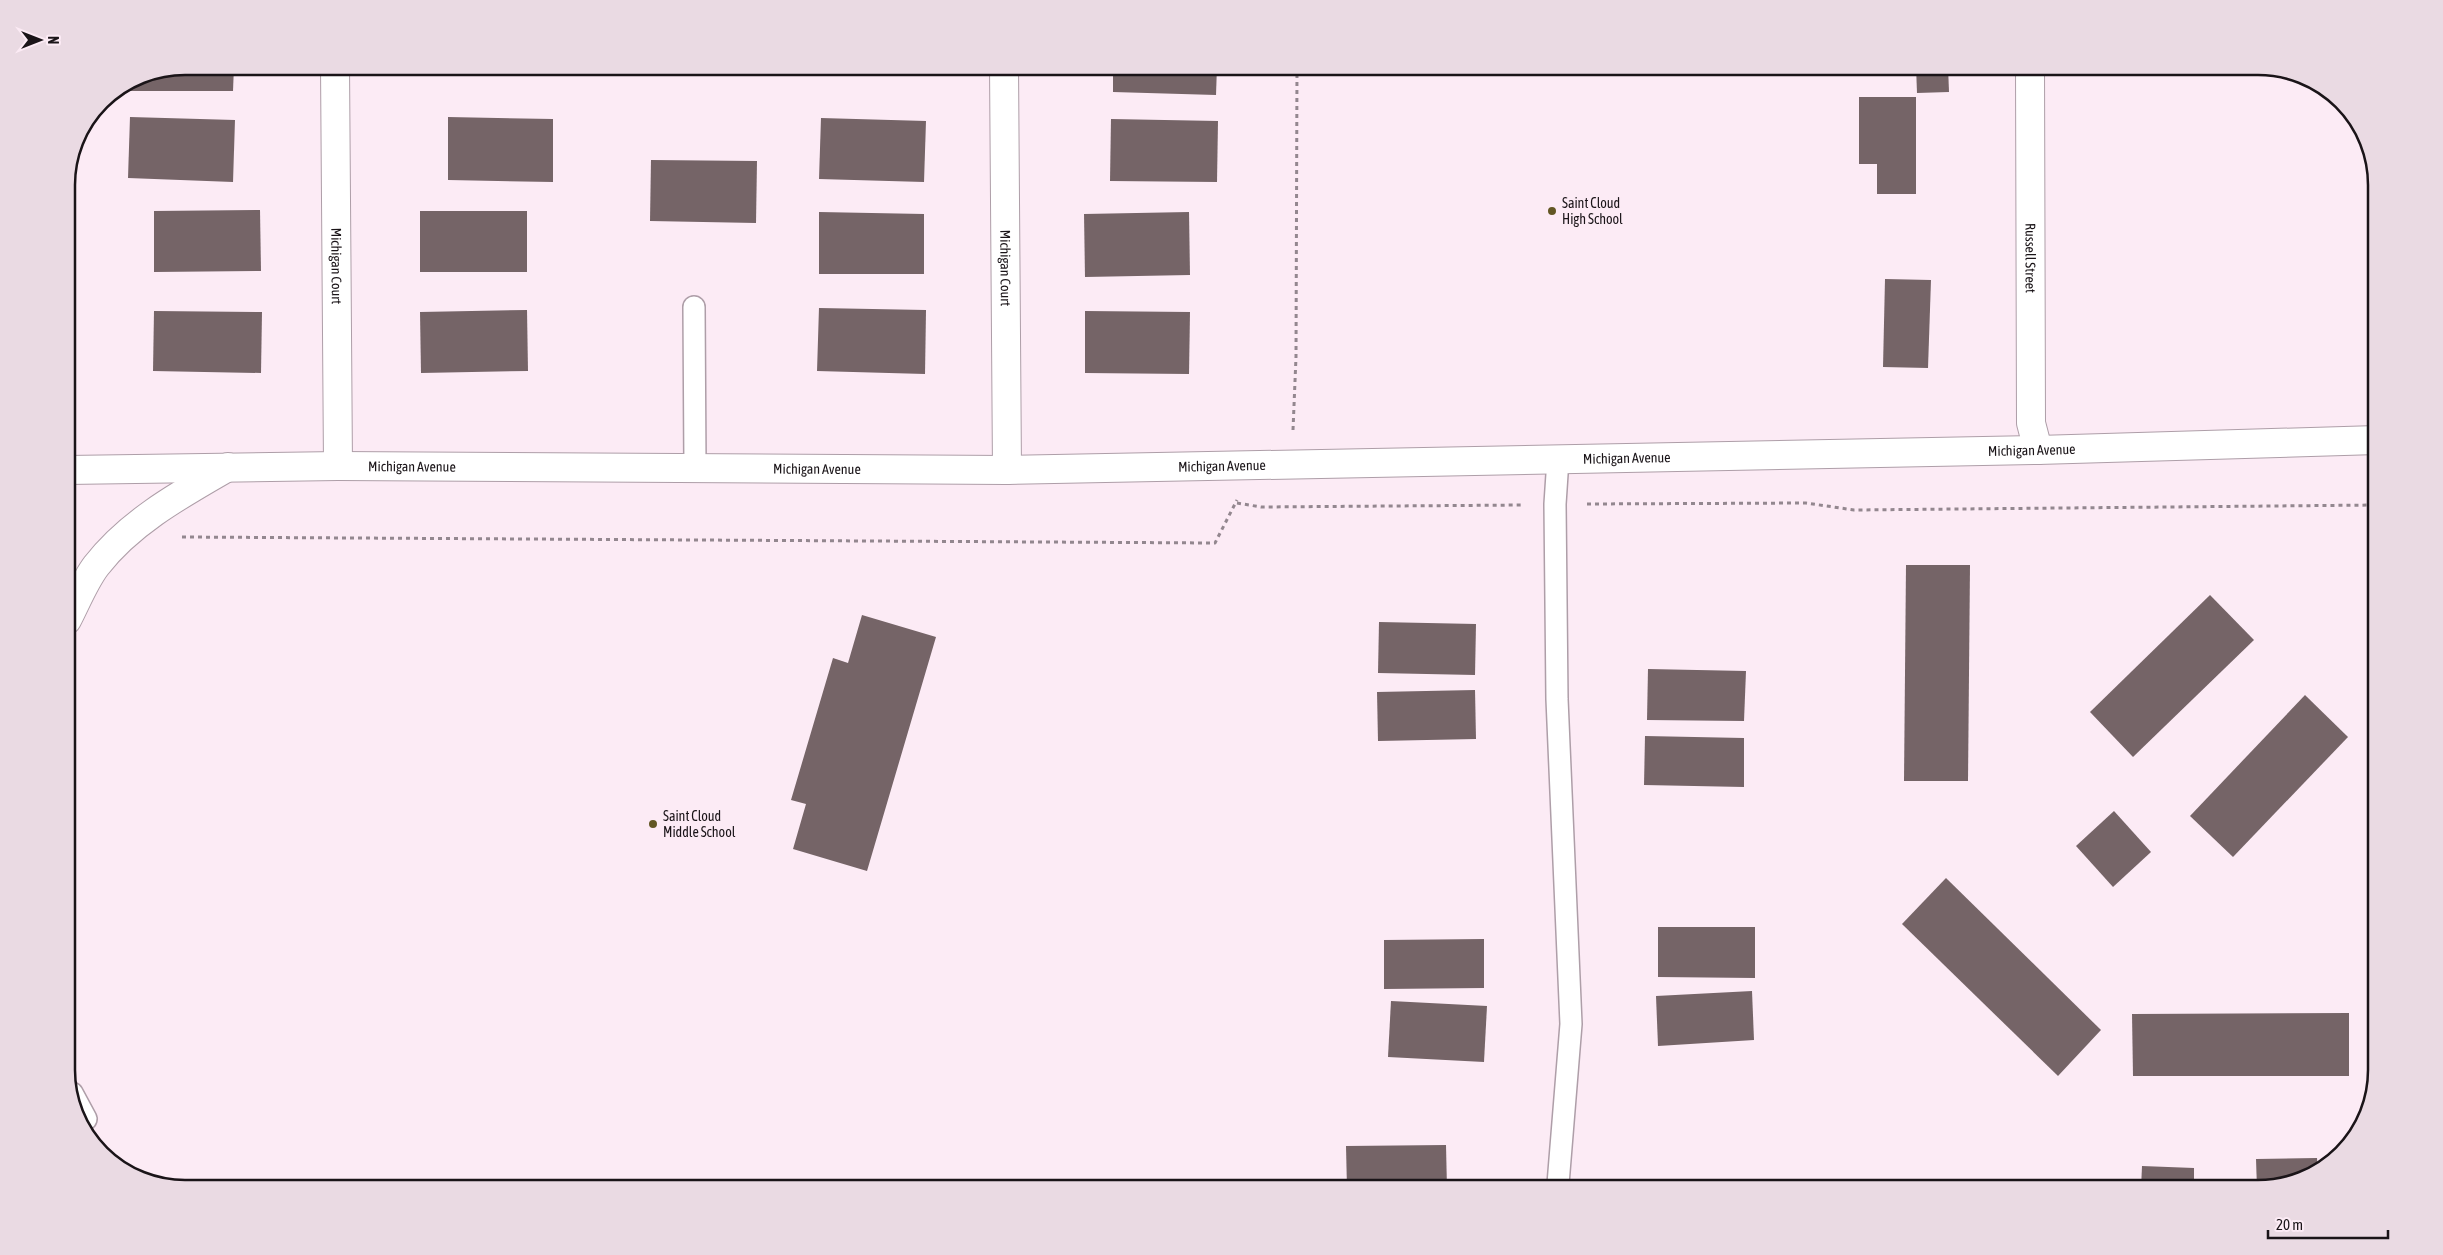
<svg xmlns="http://www.w3.org/2000/svg" width="2443" height="1255" viewBox="0 0 2443 1255" font-family="'Asap Condensed',sans-serif">
  <rect width="100%" height="100%" fill="#fcebf5"/>
  <!-- building -->
  <g fill="#756467">
    <polygon points="186,66 234,66 233,91 129,91 129,83 140,75"/>
    <polygon points="1113,66 1217,66 1216,95 1113,92"/>
    <polygon points="1916,66 1948,66 1949,92 1917,93"/>
    <polygon points="1859,97 1916,97 1916,194 1877,194 1877,164 1859,164"/>
    <polygon points="130,117 235,120 233,182 128,178"/>
    <polygon points="448,117 553,119 553,182 448,180"/>
    <polygon points="821,118 926,121 924,182 819,179"/>
    <polygon points="1111,119 1218,121 1217,182 1110,181"/>
    <polygon points="651,160 757,161 756,223 650,221"/>
    <polygon points="260,210 261,271 154,272 154,211"/>
    <rect x="420" y="211" width="107" height="61"/>
    <polygon points="819,212 924,214 924,274 819,274"/>
    <polygon points="1189,212 1190,275 1085,277 1084,214"/>
    <polygon points="1885,279 1931,280 1928,368 1883,367"/>
    <polygon points="819,308 926,310 925,374 817,371"/>
    <polygon points="527,310 528,371 421,373 420,312"/>
    <polygon points="154,311 262,312 261,373 153,371"/>
    <polygon points="1085,311 1190,312 1189,374 1085,373"/>
    <polygon points="1906,565 1970,565 1968,781 1904,781"/>
    <polygon points="2210,595 2254,640 2133,757 2090,712"/>
    <polygon points="862,615 936,637 867,871 793,849 806,804 791,800 833,658 848,663"/>
    <polygon points="1379,622 1476,624 1475,675 1378,673"/>
    <polygon points="1648,669 1746,671 1744,721 1647,720"/>
    <polygon points="1475,690 1476,739 1378,741 1377,692"/>
    <polygon points="2305,695 2348,737 2233,857 2190,816"/>
    <polygon points="1645,736 1744,738 1744,787 1644,785"/>
    <polygon points="2114,811 2151,852 2113,887 2076,846"/>
    <polygon points="1946,878 2101,1030 2058,1076 1902,924"/>
    <polygon points="1658,927 1755,927 1755,978 1658,977"/>
    <polygon points="1484,939 1484,988 1384,989 1384,940"/>
    <polygon points="1752,991 1754,1040 1658,1046 1656,996"/>
    <polygon points="1391,1001 1487,1006 1484,1062 1388,1057"/>
    <polygon points="2349,1013 2349,1076 2133,1076 2132,1014"/>
    <polygon points="1446,1145 1447,1189 1347,1189 1346,1146"/>
    <polygon points="2317,1158 2318,1171 2257,1189 2256,1159"/>
    <polygon points="2142,1166 2194,1168 2194,1189 2141,1189"/>
    <polygon points="1649,1184 1750,1186 1749,1189 1649,1189"/>
  </g>
  <g fill="none" stroke-linecap="round" stroke-linejoin="round">
    <defs>
      <g id="lane">
        <polyline points="694,307 695,468"/>
        <polyline points="72,1093 86,1119"/>
        <polyline points="1556,1189 1558,1184 1571,1024 1557,699 1555,504 1558,459"/>
      </g>
      <g id="street">
        <path id="s1" d="M335,66l3,400"/>
        <path id="s2" d="M1004,66l3,404"/>
        <path id="s3" d="M2030,66l1,357 7,27"/>
        <path d="M67,620c9,-17 17,-38 29,-54 34,-44 85,-72 132,-99"/>
      </g>
      <g id="secondary">
        <path id="s4" d="M67,470l271,-4 669,4 1031,-20 339,-10"/>
      </g>
    </defs>
    <!-- lane casing -->
    <use href="#lane" stroke="#ae9ea8" stroke-width="24"/>
    <!-- street casing -->
    <use href="#street" stroke="#ae9ea8" stroke-width="30"/>
    <!-- secondary casing -->
    <use href="#secondary" stroke="#ae9ea8" stroke-width="30"/>
    <!-- path -->
    <g stroke="#93878f" stroke-width="3" stroke-dasharray="4 4" stroke-linecap="butt">
      <polyline points="1293,430 1296,357 1297,66"/>
      <polyline points="1237,503 1261,507 1523,505"/>
      <polyline points="1587,504 1806,503 1854,510 2377,505"/>
      <polyline points="67,536 76,536"/>
      <polyline points="182,537 1215,543 1237,500"/>
    </g>
    <!-- lane -->
    <use href="#lane" stroke="#fff" stroke-width="21"/>
    <!-- street -->
    <use href="#street" stroke="#fff" stroke-width="28"/>
    <!-- secondary -->
    <use href="#secondary" stroke="#fff" stroke-width="28"/>
  </g>
  <!-- markers -->
  <g fill="#625623" stroke="#fcebf5" stroke-width="2">
    <circle cx="1552" cy="211" r="5"/>
    <circle cx="653" cy="824" r="5"/>
  </g>
  <g text-anchor="middle" dominant-baseline="central" stroke-width="5" stroke-linejoin="round" paint-order="stroke">
    <!-- poi labels -->
    <g font-size="14" fill="#1a1418" stroke="#fcebf5" text-anchor="start">
      <text x="1562" y="203">Saint Cloud<tspan x="1562" dy="16">High School</tspan></text>
      <text x="663" y="816">Saint Cloud<tspan x="663" dy="16">Middle School</tspan></text>
    </g>
    <!-- street labels -->
    <g font-size="14" fill="#1a1418" stroke="#fcebf5">
      <text stroke="none"><textPath href="#s3" startOffset="192">Russell Street</textPath></text>
      <text stroke="none"><textPath href="#s1" startOffset="200">Michigan Court</textPath></text>
      <text stroke="none"><textPath href="#s2" startOffset="202">Michigan Court</textPath></text>
      <text stroke="none"><textPath href="#s4" startOffset="1965">Michigan Avenue</textPath></text>
      <text stroke="none"><textPath href="#s4" startOffset="1560">Michigan Avenue</textPath></text>
      <text stroke="none"><textPath href="#s4" startOffset="1155">Michigan Avenue</textPath></text>
      <text stroke="none"><textPath href="#s4" startOffset="345">Michigan Avenue</textPath></text>
      <text stroke="none"><textPath href="#s4" startOffset="750">Michigan Avenue</textPath></text>
    </g>
  </g>
  <!-- crop -->
  <path d="M0 0H2443V1255H0ZM185 75H2258A110 110 0 0 1 2368 185V1070A110 110 0 0 1 2258 1180H185A110 110 0 0 1 75 1070V185A110 110 0 0 1 185 75Z" fill="#eadae3" fill-rule="evenodd"/>
  <path fill="none" stroke="#1a1418" stroke-width="2.5" d="M185 75H2258A110 110 0 0 1 2368 185V1070A110 110 0 0 1 2258 1180H185A110 110 0 0 1 75 1070V185A110 110 0 0 1 185 75Z"/>
  <!-- north arrow -->
  <g transform="translate(40 40) rotate(90)" stroke="#fcebf5" stroke-width="4" paint-order="stroke">
  <path d="M0-4L9 19L0 12L-9 19Z" fill="#1a1418"/>
  <text y="-8" font-size="14" font-weight="bold" text-anchor="middle" fill="#1a1418">N</text>
  </g>
  <!-- scale -->
  <path d="M2268 1230v8h120v-8" fill="none" stroke="#1a1418" stroke-width="2.5"/>
  <text x="2276" y="1230" font-size="15" fill="#1a1418" stroke="#fcebf5" stroke-width="4" paint-order="stroke">20 m</text>
</svg>
